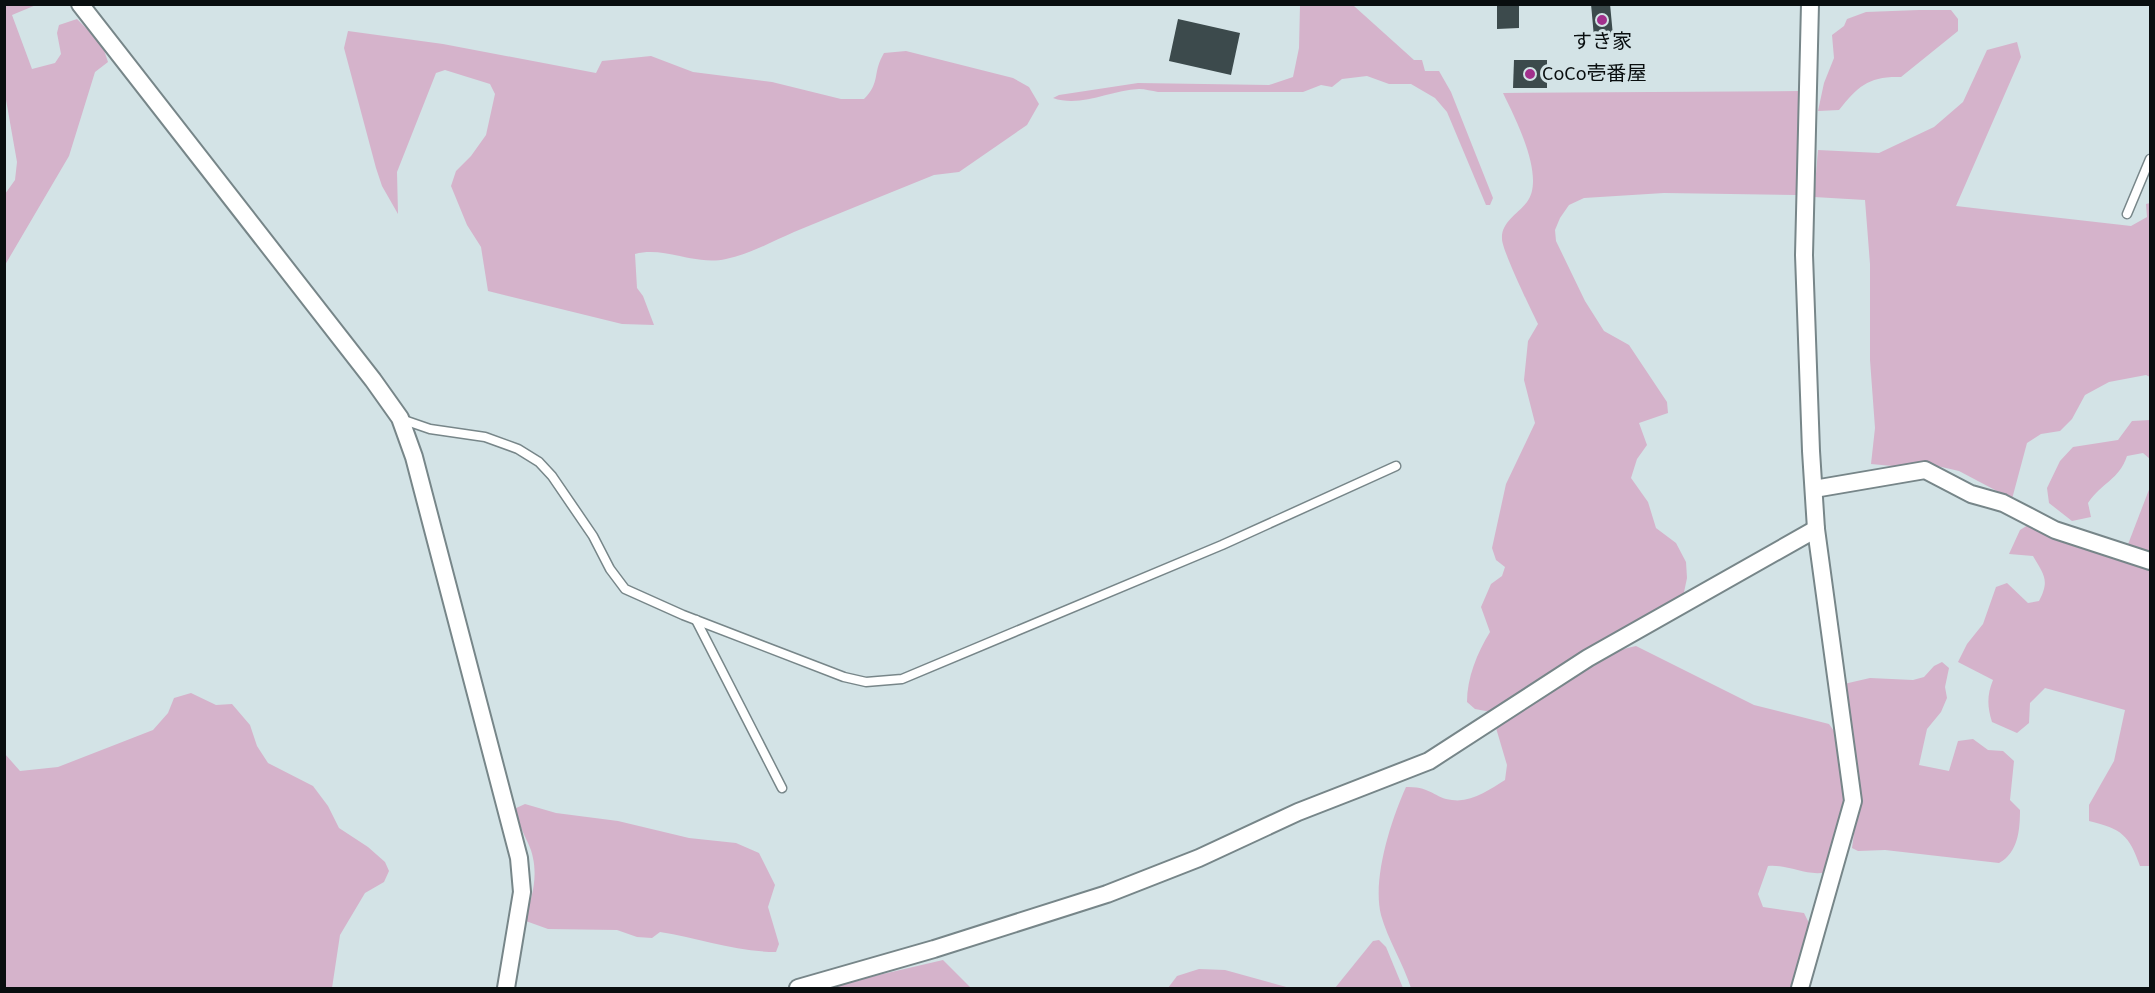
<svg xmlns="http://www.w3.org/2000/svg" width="2155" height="993" viewBox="0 0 2155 993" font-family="'Source Sans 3','Noto Sans JP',sans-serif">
  <rect width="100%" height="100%" fill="#d3e3e6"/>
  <!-- green -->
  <g fill="#d5b3cb">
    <path d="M1338,4l16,2 60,54h8l3,11h14l12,21 42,106 -3,7h-4l-39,-93 -12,-14 -24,-14h-22l-22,-8 -25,3 -10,8 -11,-2 -18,7h-145c-6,-1 -13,-3 -19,-3 -29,1 -58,19 -86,9l6,-3 79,-12 131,2 24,-8 6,-29 1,-43z"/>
    <polygon points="5,5 36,5 12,15 32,69 55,63 61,54 57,33 59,25 77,19 102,44 108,62 95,72 69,156 5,265 5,194 15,180 17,162 5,94"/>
    <path d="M1919,10h32l7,9v12l-57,46c-32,-1 -43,9 -62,33l-21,1 6,-28 10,-25 -2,-23 12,-9 3,-7 19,-7z"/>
    <path d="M348,31l95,13 153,29 6,-12 49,-5 42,16 79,10 69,17h23c17,-17 8,-26 20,-46l22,-2 107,27 16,9 10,17 -12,21 -68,47 -25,3c-47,19 -94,38 -140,57 -23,10 -44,22 -68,27 -31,7 -61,-13 -91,-5l2,34 6,8 11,29 -32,-1 -134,-33 -7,-44 -14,-22 -16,-39 5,-15 15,-15 15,-21 9,-41 -5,-10 -45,-14 -9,3 -39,99 1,42 -16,-28 -6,-18 -32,-120z"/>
    <polygon points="2017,42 2021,57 1956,206 2131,226 2147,217 2146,204 2150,203 2150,377 2146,375 2109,382 2085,395 2072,419 2060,431 2041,434 2027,443 2012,499 1959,471 1933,465 1903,467 1871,464 1875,428 1870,360 1870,264 1865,200 1814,197 1818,150 1879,153 1934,127 1963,102 1987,50"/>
    <path d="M1800,91l-4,104 -132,-2 -80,5 -15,7 -9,13 -5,12 1,11 29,60 19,30 25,14 38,57 1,11 -29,10 8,22 -10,14 -6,19 17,24 8,26 20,15 10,19 1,16 -4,19 -192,115 -16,-3 -8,-7c0,-24 10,-49 23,-70l-9,-25 10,-23 11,-8 3,-9 -9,-7 -4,-12 14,-64 29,-61 -11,-43 4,-39 10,-17c-7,-14 -36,-74 -36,-85 -1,-17 16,-25 25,-37 19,-25 -12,-84 -24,-109z"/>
    <path d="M2150,420v39l-7,-6 -16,3c-8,24 -25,26 -39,47l3,14 -19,4 -23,-18 -2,-15 13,-27 13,-14 45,-7 14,-19z"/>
    <polygon points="2150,487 2150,555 2127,547"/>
    <path d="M2028,525l37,18 85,27v296h-10c-11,-31 -18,-37 -51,-45v-16l25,-44 11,-51 -80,-22 -15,15 -1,20 -12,10 -25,-11c-5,-16 -5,-27 1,-42l-35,-18 9,-18 16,-20 13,-37 11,-4 21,20 11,-2c11,-21 5,-26 -6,-45l-24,-2 11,-24z"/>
    <path d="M1636,646l118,59 75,19 5,7 11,68 -18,73c-20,5 -39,-8 -59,-6l-10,28 5,13 41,6 7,14 -19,61h-381c-8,-25 -23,-48 -30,-73 -9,-36 10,-95 25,-128 25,-1 28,11 46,13 20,3 38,-11 53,-20l2,-15 -11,-37c42,-31 89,-72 140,-82z"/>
    <path d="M1942,662l7,6 -4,19 2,11 -6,14 -14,17 -8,36 30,6 9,-30 15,-2 15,11 15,1 11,10 -4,39 10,10c0,20 -2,43 -21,53l-114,-13 -27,1 -6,-3 4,-30 -12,-134 26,-6 43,2 11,-3 10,-11z"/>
    <polygon points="191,693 216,705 232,704 250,725 257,746 268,763 313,786 328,806 339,828 368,847 385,862 389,871 384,882 365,893 340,935 332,988 5,988 5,754 20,771 58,767 153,730 168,713 174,698"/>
    <path d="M525,804l31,9 62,8 71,17 47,5 23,10 16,32 -7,22 11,37 -3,8c-40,0 -77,-14 -116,-20l-8,6 -15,-1 -20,-7 -69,-1 -25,-9c11,-23 17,-52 5,-77 -5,-11 -10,-21 -14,-34z"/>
    <polygon points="1379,940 1386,947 1403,988 1335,988 1373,941"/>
    <polygon points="943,960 971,988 823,988"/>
    <polygon points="1199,969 1225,970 1290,988 1168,988 1177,976"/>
  </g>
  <!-- building -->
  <g fill="#3c4a4c">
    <polygon points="1497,4 1519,4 1519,28 1497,29"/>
    <polygon points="1591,4 1610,4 1613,36 1594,37"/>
    <polygon points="1178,19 1240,33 1231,75 1169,61"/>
    <polygon points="1514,60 1547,60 1547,88 1513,88"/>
  </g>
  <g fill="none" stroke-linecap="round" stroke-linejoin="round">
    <defs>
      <g id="service">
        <polyline points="2127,214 2150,159"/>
        <polyline points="401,419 430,429 485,437 518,449 539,462 552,476 593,536 610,569 625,589 683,615 844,677 866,682 902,679 1222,545 1396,466"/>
        <polyline points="696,620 782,788"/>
      </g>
      <g id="minor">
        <polyline points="80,4 373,380 400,418 414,457 519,858 522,892 506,988"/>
        <polyline points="1814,489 1925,470 1971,494 2003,503 2055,530 2150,561"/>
        <polyline points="798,988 934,949 1107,894 1199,858 1298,812 1429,761 1588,658 1816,529"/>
        <polyline points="1800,988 1853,801 1816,529 1811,451 1804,255 1810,4"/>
      </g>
    </defs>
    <!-- service casing -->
    <use href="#service" stroke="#778689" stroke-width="11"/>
    <!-- minor casing -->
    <use href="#minor" stroke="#778689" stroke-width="20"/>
    <!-- service -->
    <use href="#service" stroke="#fff" stroke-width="8"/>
    <!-- minor -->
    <use href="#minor" stroke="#fff" stroke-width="16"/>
  </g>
  <!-- markers -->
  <g fill="#a2318d" stroke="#d3e3e6" stroke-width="2">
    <circle cx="1602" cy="20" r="6"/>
    <circle cx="1530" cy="74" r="6"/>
  </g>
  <g text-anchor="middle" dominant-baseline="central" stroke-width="6" stroke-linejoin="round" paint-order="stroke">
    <!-- poi labels -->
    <g font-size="20" fill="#090e0f" stroke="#d3e3e6">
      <text x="1602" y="42">すき家</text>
      <text x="1542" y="74" text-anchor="start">CoCo壱番屋</text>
    </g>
  </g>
  <!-- border -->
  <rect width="2155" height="993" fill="none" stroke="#090e0f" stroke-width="12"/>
</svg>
